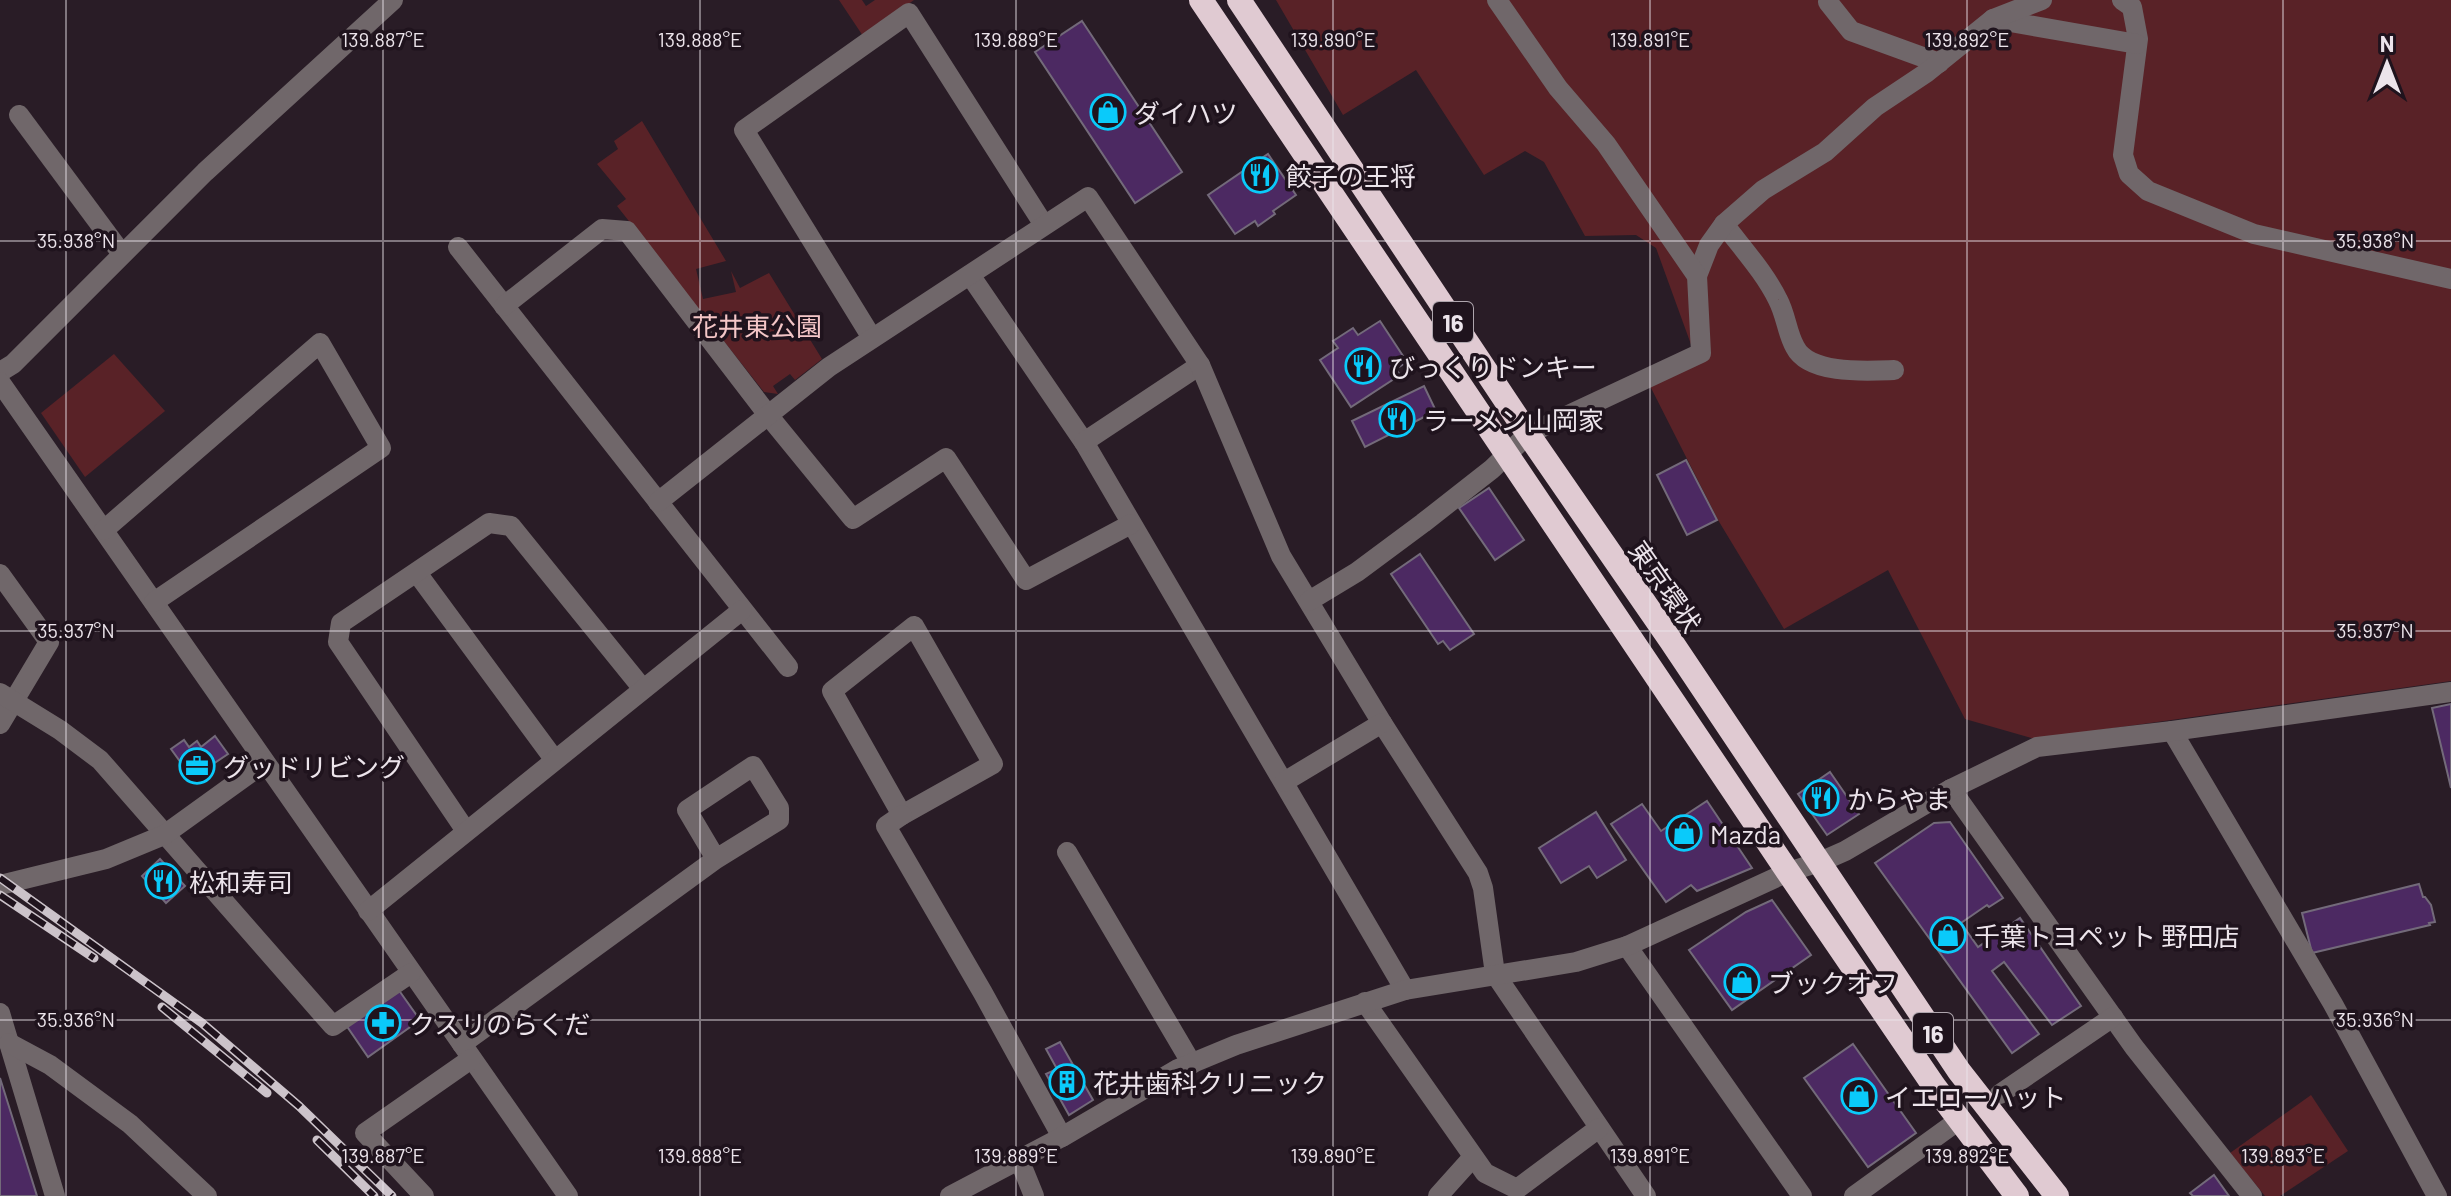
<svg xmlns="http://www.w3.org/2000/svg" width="2451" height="1196" viewBox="0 0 2451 1196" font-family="Barlow,'Noto Sans JP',sans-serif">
  <rect width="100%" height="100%" fill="#291c26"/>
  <!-- green -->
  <g fill="#592227">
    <polygon points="839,0 862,0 866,6 875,0 914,0 863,36"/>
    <polygon points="1276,0 2451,0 2451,681 2035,739 1965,719 1888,570 1784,629 1718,520 1648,382 1697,361 1656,248 1636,235 1585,236 1544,162 1525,151 1484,175 1416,70 1343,115"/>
    <polygon points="642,121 726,261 696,269 703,299 736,292 731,271 740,288 769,273 822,359 795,380 790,374 773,386 778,394 764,392 617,206 626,199 597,164 618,149 614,141"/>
    <polygon points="114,354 165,411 85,477 41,413"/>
    <polygon points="2311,1095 2348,1151 2280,1196 2265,1196 2230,1153"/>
  </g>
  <!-- building -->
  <g fill="#4c2962" stroke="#736a7a" stroke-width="2">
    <polygon points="1082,21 1182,172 1135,203 1035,52"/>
    <polygon points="1268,154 1296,195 1273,211 1275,214 1258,226 1255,221 1235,234 1208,195"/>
    <polygon points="1380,321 1407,362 1396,369 1400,375 1351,407 1320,360 1338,348 1333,341 1353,328 1358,335"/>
    <polygon points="1424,386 1436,411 1365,447 1352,421"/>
    <polygon points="1686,460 1717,520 1687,535 1657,475"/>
    <polygon points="1489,488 1524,540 1495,560 1459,508"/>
    <polygon points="1420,554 1474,634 1450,650 1443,641 1438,644 1391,574"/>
    <polygon points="2451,704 2451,788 2432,708"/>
    <polygon points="215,736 228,754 192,778 171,749 184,740 189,747 197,741 201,747"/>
    <polygon points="1830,772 1859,814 1827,835 1798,794"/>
    <polygon points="1707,801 1752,868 1697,891 1691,885 1666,902 1611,824 1642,804 1661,831"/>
    <polygon points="1596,812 1626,860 1597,878 1589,866 1561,883 1539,848"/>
    <polygon points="1950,822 2003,898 1989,907 1987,905 1961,923 1978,947 2020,918 2081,1006 2052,1025 2004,962 1992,971 2039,1034 2012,1053 1875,863 1934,823"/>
    <polygon points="160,859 185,886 166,903 142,876"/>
    <polygon points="2419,884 2423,897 2425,897 2431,905 2435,922 2429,923 2430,925 2312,953 2302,913"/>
    <polygon points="1772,900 1811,955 1732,1010 1689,950 1746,912"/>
    <polygon points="398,989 420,1020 368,1057 346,1025"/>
    <polygon points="1060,1042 1093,1100 1069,1115 1046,1074 1057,1069 1046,1049"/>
    <polygon points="1853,1044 1916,1133 1868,1167 1804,1078"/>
    <polygon points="0,1078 37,1196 0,1196"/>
    <polygon points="2214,1175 2229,1196 2193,1196 2190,1193"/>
  </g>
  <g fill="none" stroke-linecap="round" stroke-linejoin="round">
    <!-- minor -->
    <g stroke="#70676a" stroke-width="20">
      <polyline points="2122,0 2132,7 2138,39 2123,155 2129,174 2148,191 2254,234 2451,279"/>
      <polyline points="1828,2 1851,31 1939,63"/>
      <polyline points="1993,19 2137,44"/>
      <polyline points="19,115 122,254"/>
      <path d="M1724,224c18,24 41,49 54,76 8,15 9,33 17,47 14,28 72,24 99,23"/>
      <polyline points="458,247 788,667"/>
      <polyline points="970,275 1084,442 1405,990"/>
      <polyline points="1697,276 1709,245 1724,224 1763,190 1825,152 1875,107 1926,73 1993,19 2042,0"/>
      <polyline points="504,306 602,229 627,231 768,415 853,519 946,458 1026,580 1131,524"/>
      <polyline points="872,338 744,130 909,13 1044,225"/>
      <polyline points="0,372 13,364 205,172 393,0"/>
      <polyline points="0,382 568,1196"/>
      <polyline points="1084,442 1200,365"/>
      <polyline points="658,502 829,367 1088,197 1200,365 1281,556 1382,723 1478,873 1483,888 1495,974 1646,1196"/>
      <polyline points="104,530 320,343 381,448 154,602"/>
      <polyline points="417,573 554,759"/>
      <polyline points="0,574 49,642 0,724"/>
      <polyline points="1309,601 1357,572 1423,523 1492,469 1528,434 1701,353 1697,276 1606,144 1558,88 1497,0"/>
      <polygon points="914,626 993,764 902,815 832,691"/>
      <polyline points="0,693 60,730 100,760 333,1026 411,973"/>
      <polyline points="2172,731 2333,1004 2437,1196"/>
      <polyline points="1284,782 1382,723"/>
      <polyline points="1951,789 2134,1047 2252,1196"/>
      <polyline points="902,815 886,826 983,993 1062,1137"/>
      <polyline points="466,831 338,642 341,623 489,523 511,526 643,689"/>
      <polyline points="1067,852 1192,1064"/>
      <polyline points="0,885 106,859 164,835 264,763"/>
      <polyline points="368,911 742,610"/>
      <polyline points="1627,946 1802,1196"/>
      <polyline points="1365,1002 1485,1173 1517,1189 1599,1128"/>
      <polyline points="0,1013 55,1196"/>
      <polyline points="9,1043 50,1065 130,1124 207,1196"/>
      <polyline points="462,1044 716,859 779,820 779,808 753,766 687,810 716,859"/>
      <polyline points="2000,1094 2113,1017"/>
      <polyline points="1019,1159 1034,1196"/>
      <polyline points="424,1196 365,1133 471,1059"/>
      <polyline points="950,1196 1062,1137 1178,1069 1236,1045 1405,990 1576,962 1627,946 1788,872 1820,862 1845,851 1951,789 2037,747 2172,731 2451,692"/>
      <polyline points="1438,1196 1473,1157"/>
      <polyline points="1854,1196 1959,1120"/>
    </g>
    <!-- highway -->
    <g stroke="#e0cad2" stroke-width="24">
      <polyline points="1201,0 1788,872 1934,1086 2017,1196"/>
      <polyline points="1239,0 1528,434 1671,641 1959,1071 2057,1196"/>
    </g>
    <defs>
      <g id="rail">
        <polyline points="0,878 202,1023 299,1106 392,1196"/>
        <polyline points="0,895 94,958"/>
        <polyline points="162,1007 267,1093"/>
        <polyline points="317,1140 374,1196"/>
      </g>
    </defs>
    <!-- rail casing -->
    <use href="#rail" stroke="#ccc3ca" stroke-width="9"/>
    <!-- rail -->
    <use href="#rail" stroke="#1f131d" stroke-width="6" stroke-dasharray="18" stroke-linecap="butt"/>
  </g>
  <!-- ticks -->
  <path fill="none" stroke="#ece4eb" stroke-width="2" stroke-opacity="0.45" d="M66,0v1196M383,0v1196M700,0v1196M1016,0v1196M1333,0v1196M1650,0v1196M1967,0v1196M2283,0v1196M0,241h2451M0,631h2451M0,1020h2451"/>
  <!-- icons -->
  <defs>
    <symbol id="shop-ring" viewBox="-11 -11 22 22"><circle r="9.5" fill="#1f131d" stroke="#0acafa" stroke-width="1.5"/><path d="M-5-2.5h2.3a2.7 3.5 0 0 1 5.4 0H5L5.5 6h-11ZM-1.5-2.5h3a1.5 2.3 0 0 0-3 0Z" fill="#0acafa"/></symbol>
    <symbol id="restaurant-ring" viewBox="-11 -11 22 22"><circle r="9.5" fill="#1f131d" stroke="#0acafa" stroke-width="1.5"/><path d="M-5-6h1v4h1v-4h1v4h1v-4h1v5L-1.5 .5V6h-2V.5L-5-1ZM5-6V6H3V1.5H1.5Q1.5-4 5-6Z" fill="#0acafa"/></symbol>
    <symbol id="office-ring" viewBox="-11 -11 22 22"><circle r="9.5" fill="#1f131d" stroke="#0acafa" stroke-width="1.5"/><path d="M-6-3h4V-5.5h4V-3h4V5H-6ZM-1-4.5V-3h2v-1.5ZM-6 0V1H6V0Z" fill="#0acafa"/></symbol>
    <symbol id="pharmacy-ring" viewBox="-11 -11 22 22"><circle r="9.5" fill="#1f131d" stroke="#0acafa" stroke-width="1.5"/><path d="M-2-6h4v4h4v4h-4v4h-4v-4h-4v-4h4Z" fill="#0acafa"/></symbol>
    <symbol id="building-ring" viewBox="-11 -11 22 22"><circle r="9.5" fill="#1f131d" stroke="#0acafa" stroke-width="1.5"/><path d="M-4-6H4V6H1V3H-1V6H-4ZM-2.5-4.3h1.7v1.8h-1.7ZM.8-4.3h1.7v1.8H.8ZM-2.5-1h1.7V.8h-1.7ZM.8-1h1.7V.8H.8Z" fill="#0acafa"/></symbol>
  </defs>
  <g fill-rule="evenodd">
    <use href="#shop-ring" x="1088" y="92" width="40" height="40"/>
    <use href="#restaurant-ring" x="1240" y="155" width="40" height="40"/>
    <use href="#restaurant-ring" x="1343" y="346" width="40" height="40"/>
    <use href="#restaurant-ring" x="1377" y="399" width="40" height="40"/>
    <use href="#office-ring" x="177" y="746" width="40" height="40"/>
    <use href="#restaurant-ring" x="1801" y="778" width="40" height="40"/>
    <use href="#shop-ring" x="1664" y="813" width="40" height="40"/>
    <use href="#restaurant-ring" x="143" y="861" width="40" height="40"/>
    <use href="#shop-ring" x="1928" y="915" width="40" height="40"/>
    <use href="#shop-ring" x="1722" y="962" width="40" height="40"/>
    <use href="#pharmacy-ring" x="363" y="1003" width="40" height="40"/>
    <use href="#building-ring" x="1047" y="1062" width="40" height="40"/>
    <use href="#shop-ring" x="1839" y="1076" width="40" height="40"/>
  </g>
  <g text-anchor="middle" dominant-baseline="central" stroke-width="7" stroke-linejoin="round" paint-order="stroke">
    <!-- shield labels -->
    <g fill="#1f131d" stroke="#aea5ad" stroke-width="2">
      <rect x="1433" y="302" width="40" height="40" rx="6"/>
      <rect x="1913" y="1013" width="40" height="40" rx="6"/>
    </g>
    <g font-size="24" font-weight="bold" fill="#ece4eb">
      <text x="1453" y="322">16</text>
      <text x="1933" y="1033">16</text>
    </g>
    <!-- poi labels -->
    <g font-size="26" fill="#ece4eb" stroke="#1f131d" text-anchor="start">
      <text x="1134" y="112">ダイハツ</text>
      <text x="1286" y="175">餃子の王将</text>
      <text x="1389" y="366">びっくりドンキー</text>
      <text x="1423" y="419">ラーメン山岡家</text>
      <text x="223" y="766">グッドリビング</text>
      <text x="1847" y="798">からやま</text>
      <text x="1710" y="833">Mazda</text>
      <text x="189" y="881">松和寿司</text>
      <text x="1974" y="935">千葉トヨペット 野田店</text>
      <text x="1768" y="982">ブックオフ</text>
      <text x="409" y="1023">クスリのらくだ</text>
      <text x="1093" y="1082">花井歯科クリニック</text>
      <text x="1885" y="1096">イエローハット</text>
    </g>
    <!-- park labels -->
    <g font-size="26" fill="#f4c6c7" stroke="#1f131d">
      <text x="757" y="325">花井東公園</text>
    </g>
    <!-- street labels -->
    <g font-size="26" fill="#ece4eb" stroke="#1f131d">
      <text transform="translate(1666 586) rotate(55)">東京環状</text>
    </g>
  </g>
  <g font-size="20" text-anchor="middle" fill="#ece4eb" stroke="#1f131d" stroke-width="7" stroke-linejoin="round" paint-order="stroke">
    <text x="383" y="47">139.887°E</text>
    <text x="700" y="47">139.888°E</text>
    <text x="1016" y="47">139.889°E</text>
    <text x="1333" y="47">139.890°E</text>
    <text x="1650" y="47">139.891°E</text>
    <text x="1967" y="47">139.892°E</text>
    <text x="76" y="248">35.938°N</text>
    <text x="2375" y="248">35.938°N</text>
    <text x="76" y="638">35.937°N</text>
    <text x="2375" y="638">35.937°N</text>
    <text x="76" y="1027">35.936°N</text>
    <text x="2375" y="1027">35.936°N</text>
    <text x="383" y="1163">139.887°E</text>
    <text x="700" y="1163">139.888°E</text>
    <text x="1016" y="1163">139.889°E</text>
    <text x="1333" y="1163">139.890°E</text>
    <text x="1650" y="1163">139.891°E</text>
    <text x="1967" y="1163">139.892°E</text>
    <text x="2283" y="1163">139.893°E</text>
  </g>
  <!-- north arrow -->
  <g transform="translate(2387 64)" stroke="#1f131d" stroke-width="6" paint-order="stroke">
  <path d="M0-6L14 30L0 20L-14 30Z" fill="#ece4eb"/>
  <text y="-12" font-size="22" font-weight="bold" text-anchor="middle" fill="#ece4eb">N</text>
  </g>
</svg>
